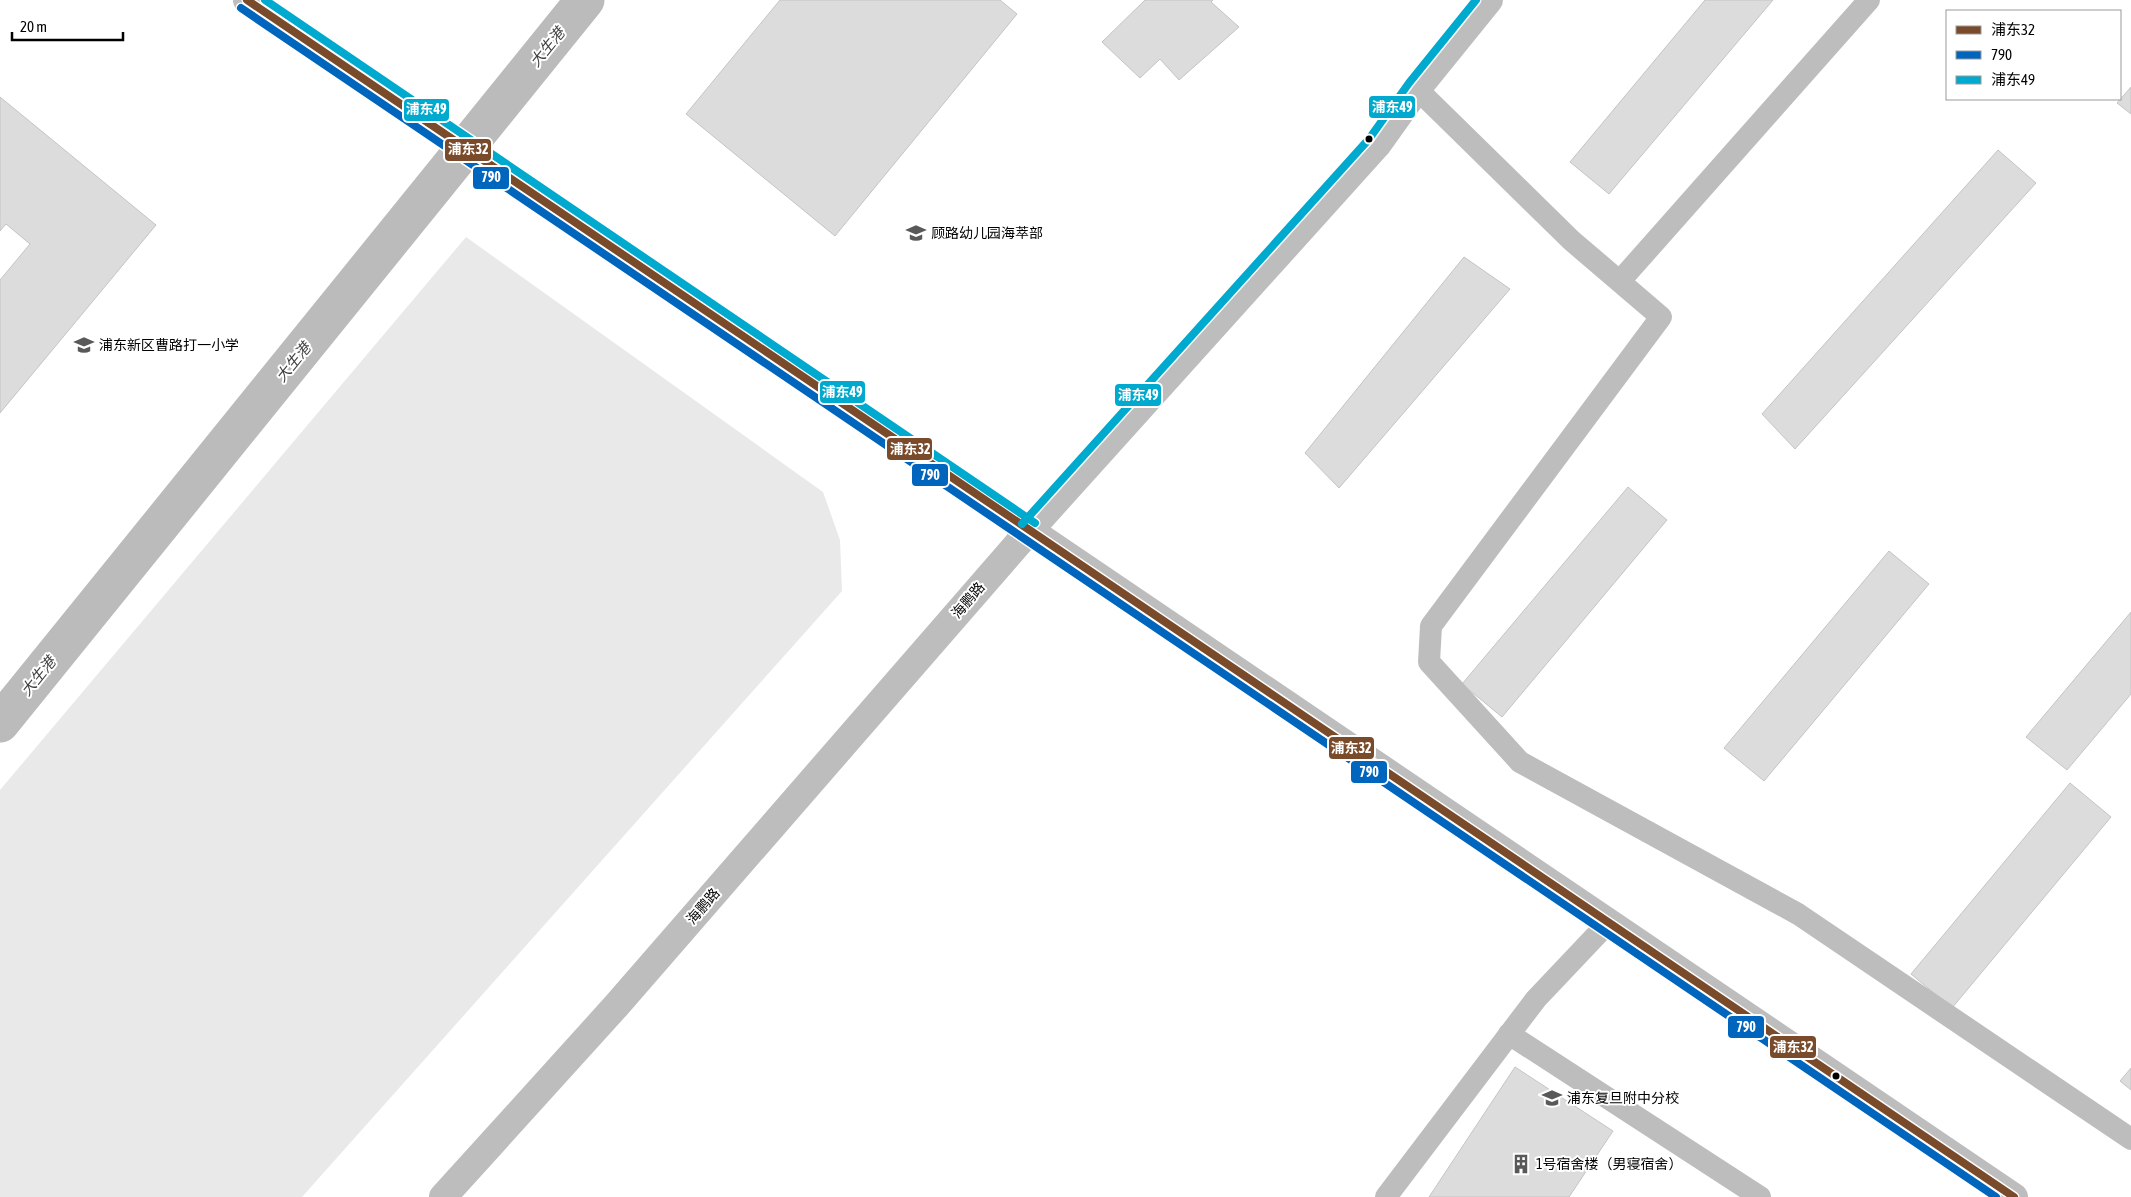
<svg xmlns="http://www.w3.org/2000/svg" width="2131" height="1197" viewBox="0 0 2131 1197" font-family="'Asap Condensed','Noto Sans SC',sans-serif">
  <rect width="100%" height="100%" fill="#fff"/>
  <!-- green -->
  <polygon fill="#e9e9e9" points="466,237 823,492 840,540 842,591 302,1197 0,1197 0,790"/>
  <g fill="none" stroke-linecap="round" stroke-linejoin="round">
    <!-- canal -->
    <polyline stroke="#bbb" stroke-width="39" points="0,723 585,0"/>
  </g>
  <!-- building -->
  <g fill="#dcdcdc" stroke="#c4c4c4">
    <polygon points="780,0 1000,0 1017,14 835,236 686,114"/>
    <polygon points="1145,0 1213,0 1211,2 1239,27 1179,80 1160,59 1140,78 1102,42"/>
    <polygon points="1705,0 1773,0 1609,194 1570,162"/>
    <polygon points="2131,87 2131,114 2117,103"/>
    <polygon points="0,97 156,225 0,413 0,280 30,244 6,224 0,231"/>
    <polygon points="1998,150 2036,183 1795,449 1762,414"/>
    <polygon points="1464,257 1510,289 1339,488 1305,453"/>
    <polygon points="1628,487 1667,520 1502,717 1462,684"/>
    <polygon points="1889,551 1929,584 1764,781 1724,748"/>
    <polygon points="2131,612 2131,694 2067,770 2026,737"/>
    <polygon points="2070,783 2111,817 1952,1008 1911,974"/>
    <polygon points="1515,1067 1613,1131 1569,1197 1429,1197"/>
    <polygon points="2131,1068 2131,1090 2120,1081"/>
  </g>
  <g fill="none" stroke-linecap="round" stroke-linejoin="round">
    <!-- service -->
    <g stroke="#bdbdbd" stroke-width="22">
      <polyline points="1417,89 1571,240 1661,317 1431,626 1429,662 1520,762 1798,914 2131,1139"/>
      <polyline points="1620,281 1869,0"/>
      <polyline points="1509,1034 1760,1197"/>
      <polyline points="1386,1197 1536,999 1608,923"/>
    </g>
    <!-- minor -->
    <polyline stroke="#bdbdbd" stroke-width="28" points="247,0 2014,1197"/>
    <!-- tertiary -->
    <polyline stroke="#bdbdbd" stroke-width="28" points="443,1197 616,1006 1029,531 1377,145 1417,89 1489,0"/>
    <defs>
      <polyline id="bus-1" points="247,0 2014,1197"/>
      <polyline id="bus-2" points="241,8 1996,1197"/>
      <g id="bus-3">
        <polyline points="265,0 1035,523"/>
        <polyline points="1022,524 1369,139 1409,83 1476,0"/>
      </g>
    </defs>
    <!-- bus-1 casing -->
    <use href="#bus-1" stroke="#fff" stroke-width="11"/>
    <!-- bus-2 casing -->
    <use href="#bus-2" stroke="#fff" stroke-width="11"/>
    <!-- bus-3 casing -->
    <use href="#bus-3" stroke="#fff" stroke-width="11"/>
    <!-- bus-1 -->
    <use href="#bus-1" stroke="#7a4b2a" stroke-width="8"/>
    <!-- bus-2 -->
    <use href="#bus-2" stroke="#0065bd" stroke-width="8"/>
    <!-- bus-3 -->
    <use href="#bus-3" stroke="#00a9ce" stroke-width="8"/>
  </g>
  <!-- icons -->
  <defs>
    <symbol id="school-bare" viewBox="-9 -9 18 18"><path d="M0-5L7-2L0 1L-7-2ZM-4 1L0 2.5L4 1V4Q0 6-4 4Z" fill="#595959" stroke="#fff" stroke-width="2.5" paint-order="stroke"/></symbol>
    <symbol id="building-bare" viewBox="-9 -9 18 18"><path d="M-4-6H4V6H1V3H-1V6H-4ZM-2.5-4.3h1.7v1.8h-1.7ZM.8-4.3h1.7v1.8H.8ZM-2.5-1h1.7V.8h-1.7ZM.8-1h1.7V.8H.8Z" fill="#595959" stroke="#fff" stroke-width="2.5" paint-order="stroke"/></symbol>
  </defs>
  <g fill-rule="evenodd">
    <use href="#school-bare" x="902" y="219" width="28" height="28"/>
    <use href="#school-bare" x="70" y="331" width="28" height="28"/>
    <use href="#school-bare" x="1538" y="1084" width="28" height="28"/>
    <use href="#building-bare" x="1507" y="1150" width="28" height="28"/>
  </g>
  <!-- markers -->
  <g fill="#000" stroke="#fff" stroke-width="2">
    <circle cx="1369" cy="139" r="4.5"/>
    <circle cx="1836" cy="1076" r="4.5"/>
  </g>
  <g text-anchor="middle" dominant-baseline="central" stroke-width="4" stroke-linejoin="round" paint-order="stroke">
    <!-- poi labels -->
    <g font-size="14" fill="#000" stroke="#fff" text-anchor="start">
      <text x="931" y="233">顾路幼儿园海萃部</text>
      <text x="99" y="345">浦东新区曹路打一小学</text>
      <text x="1567" y="1098">浦东复旦附中分校</text>
      <text x="1536" y="1164">1号宿舍楼（男寝宿舍）</text>
    </g>
    <!-- street labels -->
    <g font-size="14" fill="#000" stroke="#fff">
      <text transform="translate(968 600) rotate(-49)">海鹏路</text>
      <text transform="translate(703 906) rotate(-49)">海鹏路</text>
    </g>
    <!-- water labels -->
    <g font-size="15" font-style="italic" fill="#3f3f3f" stroke="#fff">
      <text transform="translate(547 47) rotate(-51)">大生港</text>
      <text transform="translate(293 362) rotate(-51)">大生港</text>
      <text transform="translate(38 676) rotate(-51)">大生港</text>
    </g>
  </g>
  <g stroke="#fff" stroke-width="2">
    <rect x="1368" y="95" width="48" height="24" rx="5" fill="#00a9ce"/>
    <rect x="403" y="98" width="47" height="24" rx="5" fill="#00a9ce"/>
    <rect x="444" y="138" width="48" height="24" rx="5" fill="#7a4b2a"/>
    <rect x="472" y="166" width="38" height="24" rx="5" fill="#0065bd"/>
    <rect x="819" y="380" width="47" height="24" rx="5" fill="#00a9ce"/>
    <rect x="1114" y="383" width="48" height="24" rx="5" fill="#00a9ce"/>
    <rect x="886" y="437" width="47" height="24" rx="5" fill="#7a4b2a"/>
    <rect x="911" y="463" width="38" height="24" rx="5" fill="#0065bd"/>
    <rect x="1328" y="736" width="47" height="24" rx="5" fill="#7a4b2a"/>
    <rect x="1350" y="760" width="38" height="24" rx="5" fill="#0065bd"/>
    <rect x="1727" y="1015" width="38" height="24" rx="5" fill="#0065bd"/>
    <rect x="1769" y="1035" width="48" height="24" rx="5" fill="#7a4b2a"/>
  </g>
  <g font-size="14" text-anchor="middle" font-weight="bold" fill="#fff">
    <text x="1392" y="112">浦东49</text>
    <text x="426" y="114">浦东49</text>
    <text x="468" y="154">浦东32</text>
    <text x="491" y="182">790</text>
    <text x="842" y="397">浦东49</text>
    <text x="1138" y="400">浦东49</text>
    <text x="910" y="454">浦东32</text>
    <text x="930" y="480">790</text>
    <text x="1351" y="753">浦东32</text>
    <text x="1369" y="777">790</text>
    <text x="1746" y="1032">790</text>
    <text x="1793" y="1052">浦东32</text>
  </g>
  <!-- legend -->
  <rect x="1946" y="10" width="175" height="90" fill="#ffffff" stroke="#999999"/>
  <rect x="1956" y="26" width="25" height="8" fill="#7a4b2a" stroke="#999999"/>
  <text x="1991" y="35" font-size="15" fill="#000000">浦东32</text>
  <rect x="1956" y="51" width="25" height="8" fill="#0065bd" stroke="#999999"/>
  <text x="1991" y="60" font-size="15" fill="#000000">790</text>
  <rect x="1956" y="76" width="25" height="8" fill="#00a9ce" stroke="#999999"/>
  <text x="1991" y="85" font-size="15" fill="#000000">浦东49</text>
  <!-- scale -->
  <path d="M12 32v8h111v-8" fill="none" stroke="#000000" stroke-width="2.5"/>
  <text x="20" y="32" font-size="15" fill="#000000" stroke="#ffffff" stroke-width="4" paint-order="stroke">20 m</text>
</svg>
